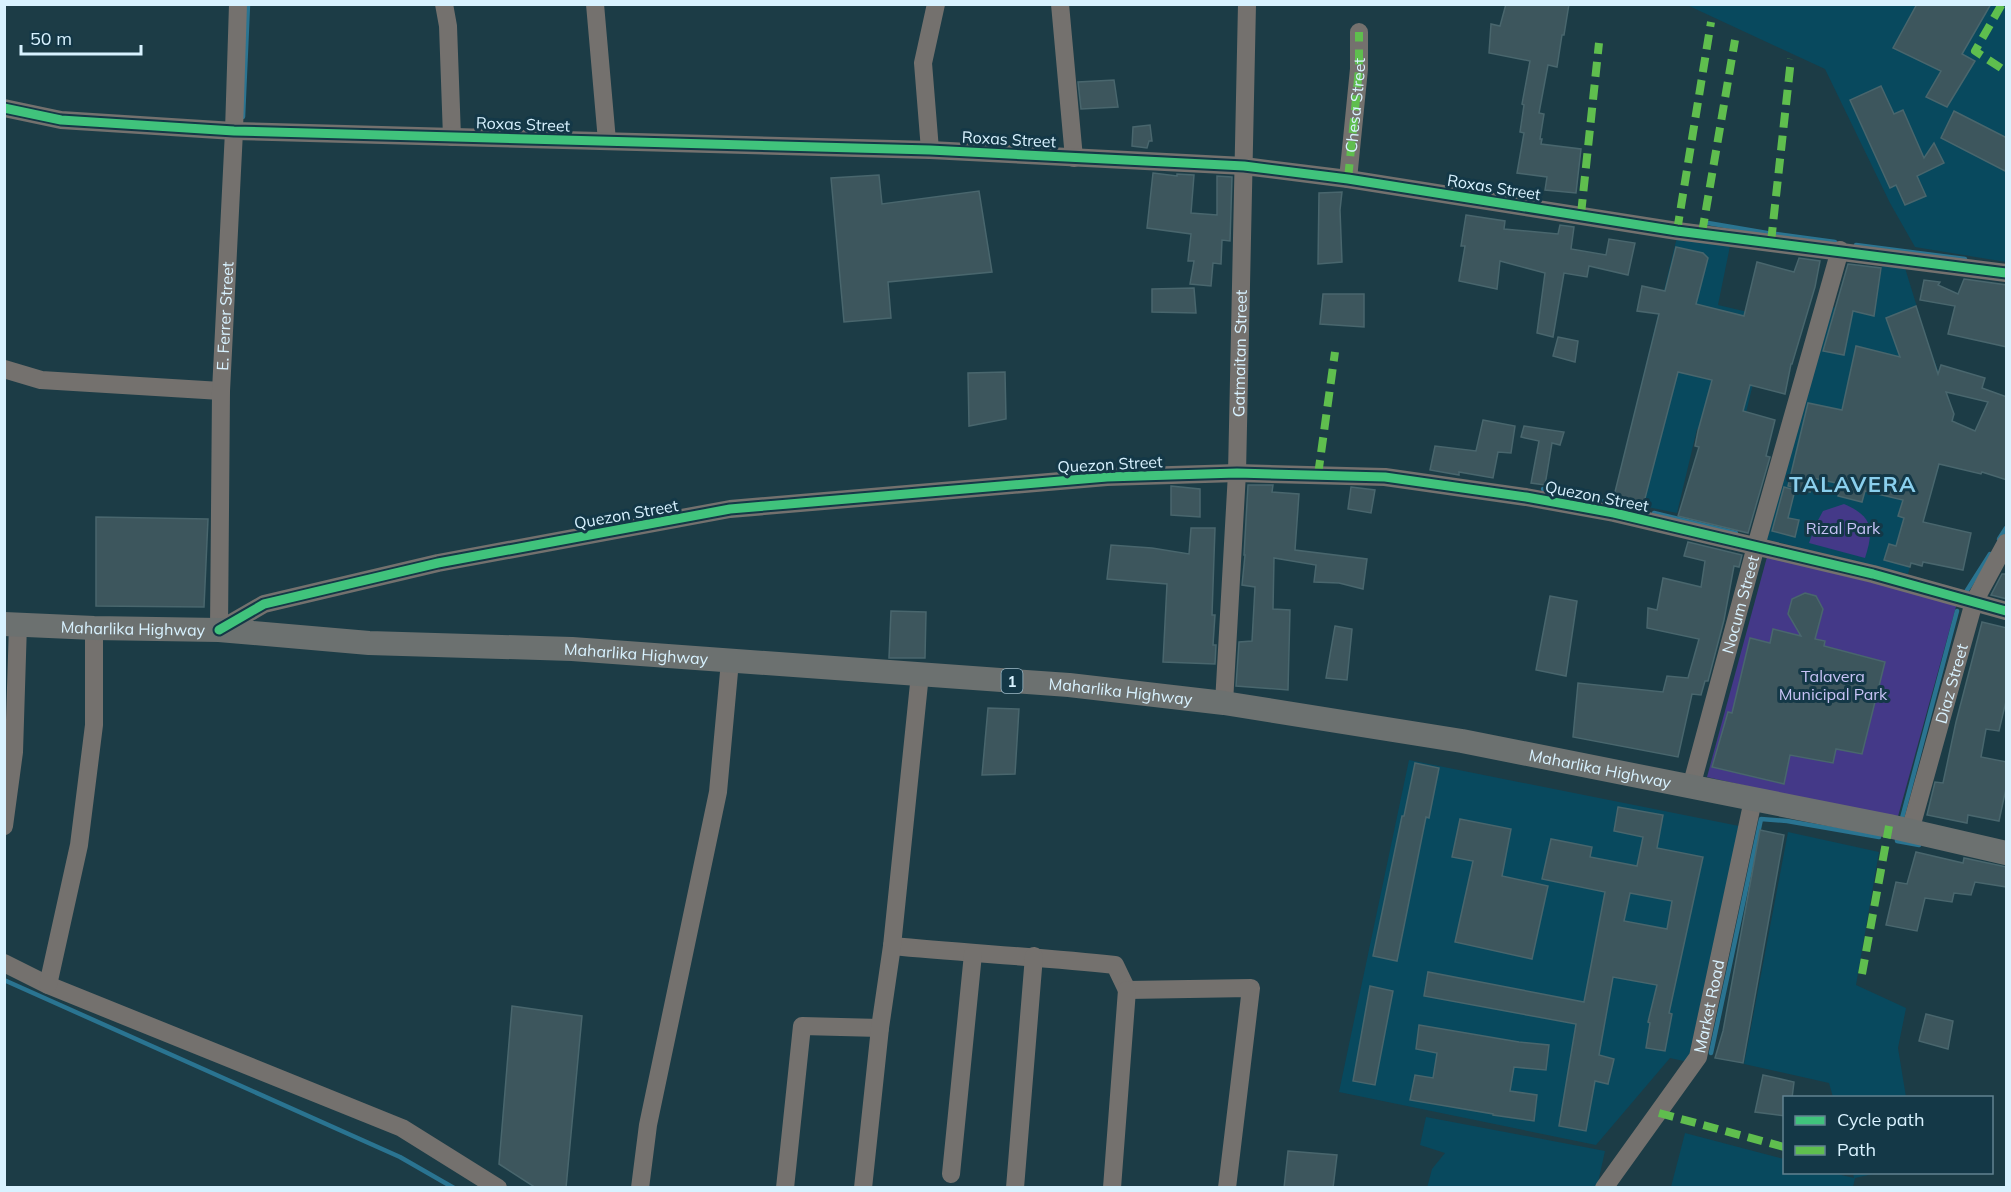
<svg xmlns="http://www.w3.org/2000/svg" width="2011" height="1192" viewBox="0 0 2011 1192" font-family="Mulish,sans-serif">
  <rect width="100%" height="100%" fill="#1c3c46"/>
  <!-- built -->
  <g fill="#08495e">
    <polygon points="1687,5 2006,5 2006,262 1915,247 1890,203 1825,69"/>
    <polygon points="1677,237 1730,246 1718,305 1769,317 1740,438 1697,429 1677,513 1613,500"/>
    <polygon points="1882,265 1905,268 1929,346 1954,414 1908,574 1765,539 1819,304 1874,316"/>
    <polygon points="1409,760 1739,826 1688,1062 1670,1058 1596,1145 1339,1092"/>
    <polygon points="1788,832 1879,852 1856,985 1906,1008 1898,1048 1906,1097 1833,1097 1829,1083 1744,1064"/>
    <polygon points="1426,1117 1605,1151 1597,1187 1427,1188 1432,1169 1445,1153 1420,1145"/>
    <polygon points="1685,1133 1784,1159 1784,1172 1833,1173 1854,1178 1853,1173 1877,1173 1855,1178 1853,1187 1671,1187"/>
  </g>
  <!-- green -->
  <g fill="#443988">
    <path d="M1844,504c29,12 30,26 21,54l-56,-15 7,-19 7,-13z"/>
    <polygon points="1767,557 1957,603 1897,820 1707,777"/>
  </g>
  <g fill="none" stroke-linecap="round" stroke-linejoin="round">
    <!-- stream -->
    <g stroke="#2a7491" stroke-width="4.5">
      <polyline points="243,117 248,4"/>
      <polyline points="1708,223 1767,233"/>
      <polyline points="1776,234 1835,242"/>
      <polyline points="1856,245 1965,259"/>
      <polyline points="1543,489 1605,502"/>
      <polyline points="1654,513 1736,533"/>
      <polyline points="1999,539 2006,528"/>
      <polyline points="1964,595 1990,554"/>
      <polyline points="1901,822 1957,611"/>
      <polyline points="1897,839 1897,841 1919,845"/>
      <polyline points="4,980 400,1157 454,1188"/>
      <polyline points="1711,1053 1761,819 1787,821 1879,837"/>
    </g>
  </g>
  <!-- building -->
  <g fill="#3d565d" stroke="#49666d" stroke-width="1.5" fill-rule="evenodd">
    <polygon points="1506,4 1569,4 1564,35 1562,35 1557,67 1548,65 1539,113 1544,114 1540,139 1542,139 1541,144 1581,149 1576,193 1545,190 1547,177 1517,173 1524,133 1520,132 1524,105 1522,104 1530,61 1489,53 1491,24 1500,26"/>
    <polygon points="1917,4 1991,4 1962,54 1975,61 1947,107 1926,97 1941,71 1893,48"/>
    <polygon points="1114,80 1118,107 1081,109 1078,82"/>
    <polygon points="1881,86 1894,114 1903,110 1924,158 1934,143 1944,163 1917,176 1926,196 1905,205 1896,185 1890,188 1850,100"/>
    <polygon points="1954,111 2007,138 2007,172 1941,138"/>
    <polygon points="1150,125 1152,141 1149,141 1147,148 1132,146 1133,127"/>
    <polygon points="1153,173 1177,176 1177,174 1194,175 1191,213 1217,215 1217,176 1232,177 1230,241 1222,240 1221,264 1213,263 1211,286 1190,284 1194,261 1188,261 1191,234 1147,228"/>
    <polygon points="879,175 882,204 979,191 992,272 888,282 891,318 844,322 831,178"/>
    <polygon points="1342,192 1340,210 1342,262 1318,264 1319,193"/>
    <polygon points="1466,215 1505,221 1504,229 1558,234 1560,225 1574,227 1571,249 1606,255 1609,239 1635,243 1628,275 1589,266 1587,277 1564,273 1553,337 1537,333 1545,273 1500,261 1497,289 1459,281 1465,246 1461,246"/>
    <polygon points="1676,247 1703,253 1708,258 1696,304 1744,316 1757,262 1794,272 1799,258 1820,261 1815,287 1792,364 1791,364 1785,394 1750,385 1743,411 1775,420 1766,456 1770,457 1748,533 1678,516 1699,447 1695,446 1698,431 1712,380 1678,372 1643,506 1613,500 1659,314 1637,311 1642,286 1665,291"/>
    <polygon points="1848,264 1881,268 1874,316 1853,311 1844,355 1823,351"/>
    <polygon points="1964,279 2007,285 2007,347 1948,334 1955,306 1920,300 1924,280 1940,282 1938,285 1958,294"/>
    <polygon points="1194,288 1196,313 1152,312 1152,289"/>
    <polygon points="1323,294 1364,294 1364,327 1320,324"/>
    <path d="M1916,306l22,68 3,-9 44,13 -3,10 25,9v83l-25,-8 -1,2 -42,-10 -16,58 48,11 -8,37 -40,-8 -1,4 -11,-3 -1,4 -26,-7 5,-16 7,2 8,-28 -6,-2 5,-16 -38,-9 -3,11 -24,-6 3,-12 -28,-6 -3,14 -22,-6 20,-83 34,7 14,-64 44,11 -14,-39zM1946,392l42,10 -13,29 -23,-10 2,-7z"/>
    <polygon points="1558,337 1578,341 1575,362 1553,356"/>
    <polygon points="1005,372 1006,419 969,426 968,373"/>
    <polygon points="1483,420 1515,426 1511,453 1498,452 1493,478 1459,472 1459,475 1430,470 1435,446 1476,451"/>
    <polygon points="1524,426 1564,432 1560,445 1552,443 1545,485 1531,483 1539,441 1521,437"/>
    <polygon points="1248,485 1273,485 1272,492 1299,494 1295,550 1367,559 1363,589 1339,583 1314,582 1316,565 1274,558 1273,609 1290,610 1288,690 1236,686 1239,642 1252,641 1255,587 1242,585 1245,555 1244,555"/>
    <polygon points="1171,486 1200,489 1200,517 1171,515"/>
    <polygon points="1351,487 1375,490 1371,513 1348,509"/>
    <polygon points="1784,487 1795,490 1788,518 1799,520 1795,537 1772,531"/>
    <polygon points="96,517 208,519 204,607 96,606"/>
    <polygon points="1191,528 1215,528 1212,615 1215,615 1213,645 1216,645 1215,664 1163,662 1167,584 1107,579 1111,545 1152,548 1189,554"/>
    <polygon points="1688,542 1742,555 1739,567 1734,566 1724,620 1708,681 1705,681 1701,695 1692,694 1678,757 1573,737 1578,683 1663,692 1667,676 1688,678 1699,639 1647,628 1648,608 1657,610 1663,578 1701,587 1705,561 1684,556"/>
    <polygon points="2002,574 2007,574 2007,599 1991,595"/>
    <polygon points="1805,593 1816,596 1823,609 1815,639 1825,641 1824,646 1885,662 1862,754 1836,749 1833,763 1790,755 1784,784 1712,767 1728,712 1732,713 1750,638 1770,643 1773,629 1801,636 1788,614 1792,599"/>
    <polygon points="1550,596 1577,601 1566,676 1536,670"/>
    <polygon points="891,611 926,612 925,658 889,658"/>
    <polygon points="1982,622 2007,628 2007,697 1999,731 1986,729 1981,757 2007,762 2007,784 1999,821 1968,815 1967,823 1927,815 1935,782 1943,783 1956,722"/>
    <polygon points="1335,626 1352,629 1347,680 1326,678"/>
    <polygon points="988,708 1019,709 1015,774 982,775"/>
    <polygon points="1415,763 1439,768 1429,818 1426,817 1397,961 1373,956 1402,816 1404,816"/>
    <path d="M1618,807l45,8 -6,33 46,9 -34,156 3,1 -7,37 -19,-3 4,-25 -2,-1 9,-37 -44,-8 -14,78 15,4 -6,25 -13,-3 -9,50 -27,-5 17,-102 -152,-28 4,-24 156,30 21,-110 -63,-13 9,-40 41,8 -2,10 47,9 6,-29 -29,-6zM1630,893l42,8 -5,28 -43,-8z"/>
    <polygon points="1460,819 1511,829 1502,876 1548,886 1532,959 1455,942 1473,861 1452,857"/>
    <polygon points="1760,830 1784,835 1743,1063 1715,1058 1723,1031"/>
    <polygon points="1916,852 1963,863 1964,858 2007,867 2007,887 1975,882 1971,895 1954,893 1952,902 1925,898 1917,931 1886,925 1896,882 1907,884"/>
    <polygon points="1370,986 1393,991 1375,1085 1353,1081"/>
    <polygon points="512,1006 582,1016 566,1188 536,1188 499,1164"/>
    <polygon points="1926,1014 1953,1021 1948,1049 1919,1041"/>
    <polygon points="1419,1025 1519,1042 1549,1045 1546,1070 1514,1067 1510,1091 1537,1095 1534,1121 1493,1115 1493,1114 1410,1100 1415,1075 1433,1078 1437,1053 1416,1049"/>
    <polygon points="1763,1075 1794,1082 1792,1098 1785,1098 1785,1116 1755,1112"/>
    <polygon points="1288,1151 1337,1155 1333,1188 1284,1188"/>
  </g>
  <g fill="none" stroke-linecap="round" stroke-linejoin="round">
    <!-- minor -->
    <g stroke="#74716e" stroke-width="18">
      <polyline points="444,4 448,26 452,137"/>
      <polyline points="595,4 607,141"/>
      <polyline points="1060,4 1074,158"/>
      <polyline points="4,108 61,120 234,131 930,150 1244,166 1348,179 1677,231 2006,273"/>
      <polyline points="930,150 923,63 936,4"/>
      <path id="s1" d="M1348,179l11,-110v-37"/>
      <polyline points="4,369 41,380 221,391"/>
      <polyline points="219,630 264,604 438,563 730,509 1107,477 1237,473 1385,477 1526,497 1614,513 1873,574 2006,611"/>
      <path id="s2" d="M219,630l2,-239 13,-260 4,-127"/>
      <path id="s3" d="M1224,703l13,-230 10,-469"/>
      <path id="s4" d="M1691,787l65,-241 84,-296"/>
      <polyline points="4,826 14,752 18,624"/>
      <path id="s5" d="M1910,831l64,-229 32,-59"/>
      <path d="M892,946c74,7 149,11 223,19l12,25 124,-2 -24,200"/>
      <polyline points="4,963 48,985 402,1128 498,1188"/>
      <polyline points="48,985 79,845 94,725 94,628"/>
      <polyline points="951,1174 973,954"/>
      <polyline points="640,1188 648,1125 718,792 730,661"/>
      <polyline points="785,1188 802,1026 880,1028"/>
      <polyline points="863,1188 880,1028 892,946 920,674"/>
      <polyline points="1015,1188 1034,956"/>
      <polyline points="1112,1188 1127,990"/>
      <path id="s6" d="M1604,1188l94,-131 55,-257"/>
    </g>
    <!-- major -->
    <path stroke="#6c7170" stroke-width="24" id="s7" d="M4,624l90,4 125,2 150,13 203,6 497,36 155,18 238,38 427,85 117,27"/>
    <!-- quiet -->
    <g stroke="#5fbe4e" stroke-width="8" stroke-dasharray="15 8" stroke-linecap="butt">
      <polyline points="2001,68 1975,51 2002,4"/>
      <polyline points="1348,179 1359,69 1359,32"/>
      <polyline points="1581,214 1599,43"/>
      <polyline points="1677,231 1711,22"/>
      <polyline points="1702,233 1735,40"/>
      <polyline points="1771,242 1791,59"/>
      <polyline points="1318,475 1335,352"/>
      <polyline points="1862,974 1889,826"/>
      <polyline points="1659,1113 1784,1147"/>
    </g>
    <defs>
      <g id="cycleway">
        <polyline points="4,108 61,120 234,131 930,150 1244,166 1348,179 1677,231 2006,273"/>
        <polyline points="219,630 264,604 438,563 730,509 1107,477 1237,473 1385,477 1526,497 1614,513 1873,574 2006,611"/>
      </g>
    </defs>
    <!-- cycleway casing -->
    <use href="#cycleway" stroke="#143847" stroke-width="13"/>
    <!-- cycleway -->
    <use href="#cycleway" stroke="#40c37c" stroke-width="9"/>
  </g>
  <g text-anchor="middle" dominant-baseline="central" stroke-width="6" stroke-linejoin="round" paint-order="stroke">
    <!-- shield labels -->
    <rect fill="#143847" stroke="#9dbac8" stroke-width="1.5" x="1001.5" y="669" width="21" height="24" rx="4.5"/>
    <g font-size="15" font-weight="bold" fill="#d8f2ff">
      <text x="1012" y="681">1</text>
    </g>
    <!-- street labels -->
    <g font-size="16" fill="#d8f2ff" stroke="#143847">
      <text stroke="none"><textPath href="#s1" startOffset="74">Chesa Street</textPath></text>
      <text transform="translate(523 124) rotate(2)">Roxas Street</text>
      <text transform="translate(1009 139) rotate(3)">Roxas Street</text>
      <text transform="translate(1494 187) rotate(9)">Roxas Street</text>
      <text stroke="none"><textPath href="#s2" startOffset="314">E. Ferrer Street</textPath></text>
      <text stroke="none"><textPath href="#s3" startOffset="350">Gatmaitan Street</textPath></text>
      <text transform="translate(1110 464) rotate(-3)">Quezon Street</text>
      <text transform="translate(1597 496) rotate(11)">Quezon Street</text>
      <text transform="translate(626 514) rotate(-10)">Quezon Street</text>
      <text stroke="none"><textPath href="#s4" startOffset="189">Nocum Street</textPath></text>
      <text stroke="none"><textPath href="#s7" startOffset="129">Maharlika Highway</textPath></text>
      <text stroke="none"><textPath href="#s7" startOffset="633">Maharlika Highway</textPath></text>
      <text stroke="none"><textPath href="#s5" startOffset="153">Diaz Street</textPath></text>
      <text stroke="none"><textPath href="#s7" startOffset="1119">Maharlika Highway</textPath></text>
      <text stroke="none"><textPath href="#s7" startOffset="1605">Maharlika Highway</textPath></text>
      <text stroke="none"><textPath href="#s6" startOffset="213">Market Road</textPath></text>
    </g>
    <!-- park labels -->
    <g font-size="16" fill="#c8c4f7" stroke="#143847">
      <text x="1843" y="528">Rizal Park</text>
      <text x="1833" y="676">Talavera<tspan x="1833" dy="18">Municipal Park</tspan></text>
    </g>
    <!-- district labels -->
    <g font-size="22" font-weight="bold" letter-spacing="1.5" fill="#8acfed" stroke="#143847">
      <text x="1853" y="484">TALAVERA</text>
    </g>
  </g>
  <!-- border -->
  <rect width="2011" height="1192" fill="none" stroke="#d8f2ff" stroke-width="12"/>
  <!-- legend -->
  <rect x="1783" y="1096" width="210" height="78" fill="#143847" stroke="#628291" stroke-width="1.5"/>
  <rect x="1795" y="1116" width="30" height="9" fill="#40c37c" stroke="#628291" stroke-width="1.5"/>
  <text x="1837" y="1126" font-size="18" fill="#d8f2ff">Cycle path</text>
  <rect x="1795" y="1146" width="30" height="9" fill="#5fbe4e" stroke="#628291" stroke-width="1.5"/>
  <text x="1837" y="1156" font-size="18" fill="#d8f2ff">Path</text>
  <!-- scale -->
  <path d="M21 45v9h120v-9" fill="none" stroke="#d8f2ff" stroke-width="3"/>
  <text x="30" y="45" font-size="18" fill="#d8f2ff" stroke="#143847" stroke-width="4.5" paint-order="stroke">50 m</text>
</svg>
